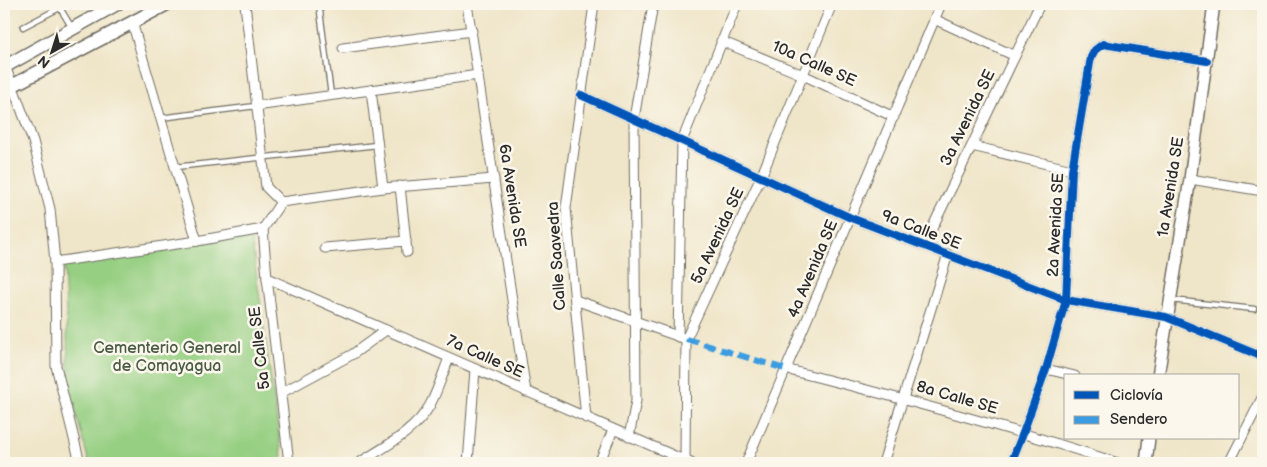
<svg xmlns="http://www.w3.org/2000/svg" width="1267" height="467" viewBox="0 0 1267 467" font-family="'Balsamiq Sans',sans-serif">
  <rect width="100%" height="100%" fill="#fbf7ec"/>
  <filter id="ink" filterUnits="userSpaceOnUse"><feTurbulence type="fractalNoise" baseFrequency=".02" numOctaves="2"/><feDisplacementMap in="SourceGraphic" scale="10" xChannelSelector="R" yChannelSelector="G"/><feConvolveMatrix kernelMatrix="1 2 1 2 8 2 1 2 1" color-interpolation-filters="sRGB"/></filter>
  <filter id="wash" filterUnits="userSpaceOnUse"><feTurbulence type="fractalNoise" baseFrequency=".0096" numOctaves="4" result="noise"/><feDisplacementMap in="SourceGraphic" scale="20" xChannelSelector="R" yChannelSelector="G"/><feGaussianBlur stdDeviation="1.12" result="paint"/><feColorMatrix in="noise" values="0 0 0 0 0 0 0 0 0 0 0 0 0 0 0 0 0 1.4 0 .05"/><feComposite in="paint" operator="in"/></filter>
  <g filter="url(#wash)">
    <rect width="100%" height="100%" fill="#efe5c8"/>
    <!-- green -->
    <polygon fill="#96cf82" stroke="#607d56" points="251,235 283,463 89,463 69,387 64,266"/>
  </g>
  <g filter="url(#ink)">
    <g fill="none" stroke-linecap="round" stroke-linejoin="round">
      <defs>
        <g id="service">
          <polyline points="319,4 331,95"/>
          <polyline points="319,6 337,4"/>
          <polyline points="60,8 72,28"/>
          <polyline points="23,27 67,4"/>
          <polyline points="160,118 256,106"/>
          <polyline points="175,167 377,145"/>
          <polyline points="1171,300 1254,309"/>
        </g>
        <g id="minor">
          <polyline points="245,4 266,187 281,202"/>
          <polyline points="467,4 526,392"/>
          <polyline points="934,19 1015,56"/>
          <polyline points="132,22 197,241"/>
          <polyline points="721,41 803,75 894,117"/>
          <polyline points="343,48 472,31"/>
          <polyline points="4,63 33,141 50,209 55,262 56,366 80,463"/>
          <polyline points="371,90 383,188"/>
          <polyline points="581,95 851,218 1066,300 1166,317 1263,357"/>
          <polyline points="256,106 478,75"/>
          <polyline points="972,146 1072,170"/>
          <polyline points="1190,179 1263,191"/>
          <polyline points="400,186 407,252"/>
          <polyline points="263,229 267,278 289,463"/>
          <polyline points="924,245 1040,4"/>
          <polyline points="325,248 406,241"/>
          <polyline points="55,262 197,241 263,229 281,202 383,188 494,179"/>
          <polyline points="267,278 691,463"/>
          <polyline points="575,300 683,338"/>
          <polyline points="678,337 682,141 737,4"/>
          <path d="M785,369c112,28 223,58 333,94"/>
          <polyline points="1046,369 1075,376"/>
          <polyline points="281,393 353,354 386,330"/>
          <polyline points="586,418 566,208 594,4"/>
          <polyline points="629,437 636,401 634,119 653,4"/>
          <polyline points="685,461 686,339 761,177 832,4"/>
          <path d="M359,463c25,-16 56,-31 71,-58 8,-15 13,-32 19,-47"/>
          <polyline points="468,463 475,369"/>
          <polyline points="599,463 613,430"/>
          <polyline points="746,463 941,4"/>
          <polyline points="883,463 948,254"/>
          <polyline points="1011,463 1023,433 1046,369 1066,300 1072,170 1091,57 1095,50 1103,44 1207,61"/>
          <polyline points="1229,463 1263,396"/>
        </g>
        <g id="tertiary">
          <polyline points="1158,376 1190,179 1214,4"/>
          <polyline points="1146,463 1149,438"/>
        </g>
        <g id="secondary">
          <polyline points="4,67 117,4"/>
          <polyline points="4,90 167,4"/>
        </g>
      </defs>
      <!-- service casing -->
      <use href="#service" stroke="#706c62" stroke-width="7"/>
      <!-- minor casing -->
      <use href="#minor" stroke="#706c62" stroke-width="11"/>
      <!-- tertiary casing -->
      <use href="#tertiary" stroke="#706c62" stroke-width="14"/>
      <!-- secondary casing -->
      <use href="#secondary" stroke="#706c62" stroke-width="15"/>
      <!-- service -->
      <use href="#service" stroke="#fff" stroke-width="4.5"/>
      <!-- minor -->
      <use href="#minor" stroke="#fff" stroke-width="9"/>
      <!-- tertiary -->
      <use href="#tertiary" stroke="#fff" stroke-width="11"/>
      <!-- secondary -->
      <use href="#secondary" stroke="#fff" stroke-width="12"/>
      <!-- quiet -->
      <polyline stroke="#3d9ce1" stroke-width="6" stroke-dasharray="12 6" stroke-linecap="butt" points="686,339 785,369"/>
      <defs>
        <g id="cycleway">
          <polyline points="581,95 851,218 1066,300 1166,317 1263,357"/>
          <polyline points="1011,463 1023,433 1046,369 1066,300 1072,170 1091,57 1095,50 1103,44 1207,61"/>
        </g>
      </defs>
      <!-- cycleway casing -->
      <use href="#cycleway" stroke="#fbf7ec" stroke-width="11"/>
      <!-- cycleway -->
      <use href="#cycleway" stroke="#0057b8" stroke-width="8"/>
    </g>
  </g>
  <g text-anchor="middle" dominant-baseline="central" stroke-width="5" stroke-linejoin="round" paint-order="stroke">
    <!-- street labels -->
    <g font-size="16" fill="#2b2b2b" stroke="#fbf7ec">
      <text transform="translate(814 64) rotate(24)">10a Calle SE</text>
      <text transform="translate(968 118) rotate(-64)">3a Avenida SE</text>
      <text transform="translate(1171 187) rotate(-81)">1a Avenida SE</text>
      <text transform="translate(512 196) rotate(81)">6a Avenida SE</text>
      <text transform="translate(1056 225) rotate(-87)">2a Avenida SE</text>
      <text transform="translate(921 230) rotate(21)">9a Calle SE</text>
      <text transform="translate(718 236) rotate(-65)">5a Avenida SE</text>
      <text transform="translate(557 256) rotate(-94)">Calle Saavedra</text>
      <text transform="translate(813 269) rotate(-67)">4a Avenida SE</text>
      <text transform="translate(260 348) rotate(-97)">5a Calle SE</text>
      <text transform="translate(485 357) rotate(24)">7a Calle SE</text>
      <text transform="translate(957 398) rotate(16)">8a Calle SE</text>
    </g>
    <!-- park labels -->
    <g font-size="16" fill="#4b5c45" stroke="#fbf7ec">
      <text x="167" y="348">Cementerio General<tspan x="167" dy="18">de Comayagua</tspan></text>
    </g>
  </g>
  <!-- margin -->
  <rect width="1267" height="467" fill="none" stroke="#fbf7ec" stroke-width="20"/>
  <!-- legend -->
  <rect x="1064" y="374" width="175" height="65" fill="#fbf7ec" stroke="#a8a59f"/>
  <rect x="1074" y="391" width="25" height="8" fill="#0057b8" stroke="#a8a59f"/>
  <text x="1110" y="400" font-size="15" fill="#2b2b2b">Ciclovía</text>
  <rect x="1074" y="416" width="25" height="8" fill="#3d9ce1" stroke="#a8a59f"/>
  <text x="1110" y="424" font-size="15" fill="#2b2b2b">Sendero</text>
  <!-- north arrow -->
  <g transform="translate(52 52) rotate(219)" stroke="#fbf7ec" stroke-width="4" paint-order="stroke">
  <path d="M0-4L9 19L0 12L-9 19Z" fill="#2b2b2b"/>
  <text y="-8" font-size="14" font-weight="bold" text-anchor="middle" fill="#2b2b2b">N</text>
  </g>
</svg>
